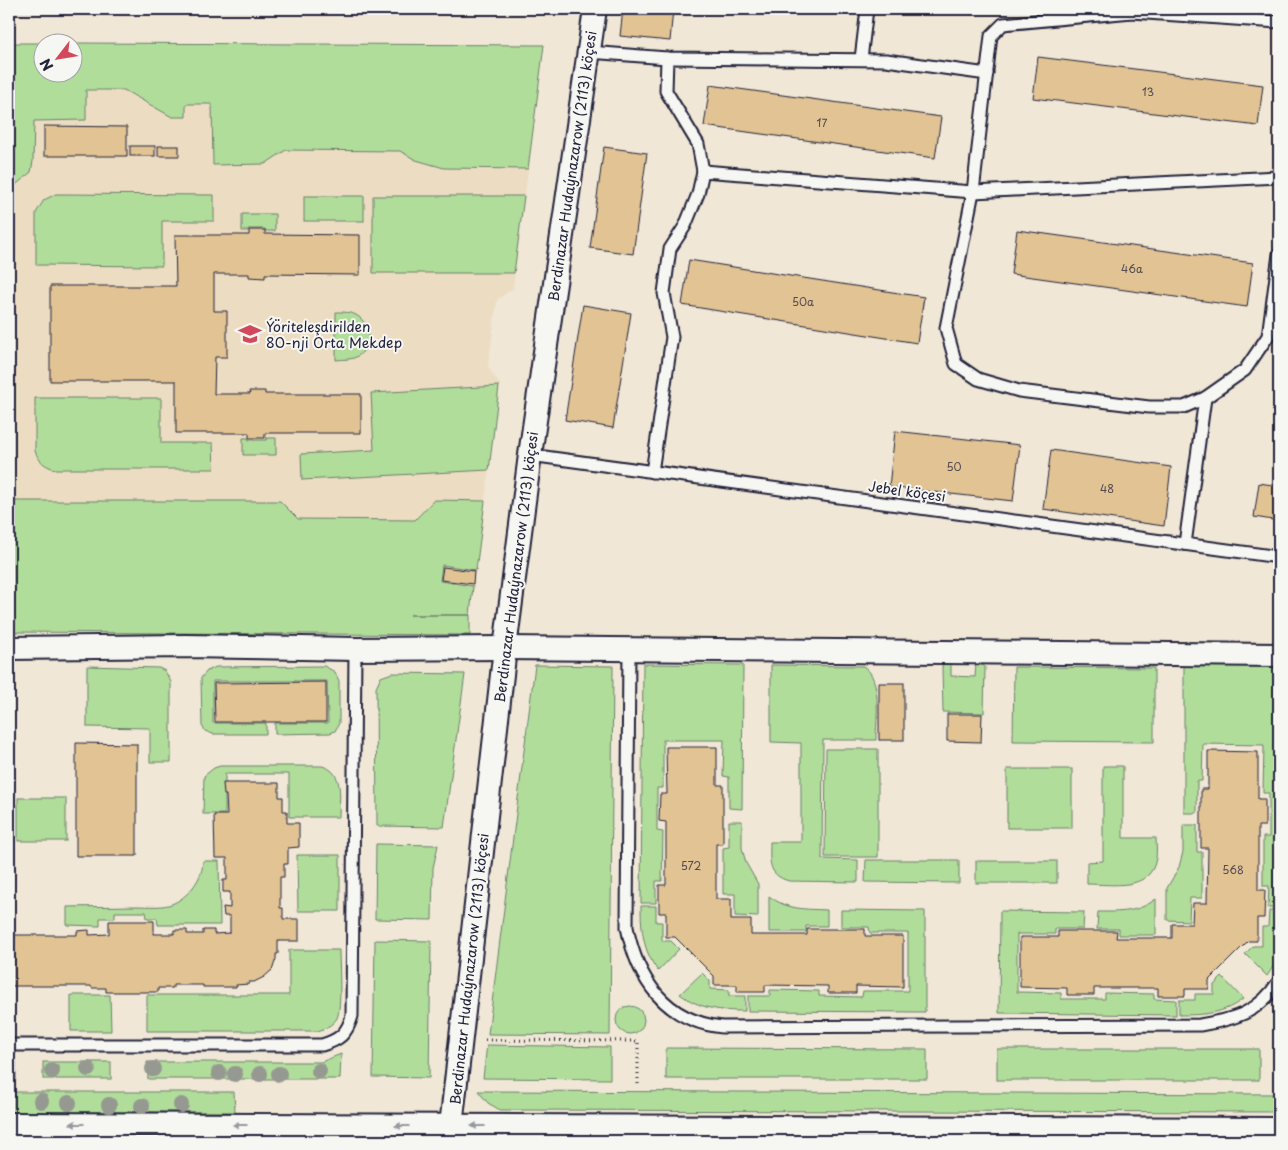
<svg xmlns="http://www.w3.org/2000/svg" width="1288" height="1150" viewBox="0 0 1288 1150" font-family="'Playpen Sans',sans-serif">
  <rect width="100%" height="100%" fill="#f0e7d6"/>
  <filter id="ink" filterUnits="userSpaceOnUse"><feTurbulence type="fractalNoise" baseFrequency=".02" numOctaves="2"/><feDisplacementMap in="SourceGraphic" scale="10" xChannelSelector="R" yChannelSelector="G"/><feConvolveMatrix kernelMatrix="1 2 1 2 8 2 1 2 1" color-interpolation-filters="sRGB"/></filter>
  <g filter="url(#ink)">
    <!-- built -->
    <polygon fill="#ecdcc2" points="9,43 42,43 42,72 72,72 73,43 544,45 513,288 497,300 488,367 500,385 470,615 9,612"/>
    <!-- green -->
    <g fill="#b1dd9b" stroke="#6a806b">
      <polygon points="9,43 42,43 42,72 72,72 73,43 544,45 528,169 444,168 416,160 400,151 286,150 265,164 213,165 212,104 186,104 186,117 172,117 124,90 86,90 86,120 34,121 33,161 31,172 12,188 11,215 9,215"/>
      <polygon points="56,194 214,195 214,221 162,221 162,266 36,265 36,213 44,200"/>
      <rect x="304" y="196" width="60" height="25"/>
      <polygon points="373,196 524,196 514,273 373,273"/>
      <polygon points="242,214 275,214 275,231 266,231 265,229 248,229 248,231 242,231"/>
      <path d="M336,312c7,0 14,0 20,3 16,9 17,33 0,42 -6,3 -13,2 -20,3z"/>
      <polygon points="499,386 489,470 302,480 301,454 374,450 371,393"/>
      <path d="M35,398h126v45h52l1,26h-159c-11,-3 -16,-8 -20,-18z"/>
      <polygon points="243,438 248,438 249,440 266,440 267,438 276,438 276,455 243,455"/>
      <polygon points="9,446 11,446 11,501 280,501 298,519 415,520 434,500 485,501 476,570 442,565 440,581 473,586 470,615 410,615 470,615 470,635 9,632"/>
      <polygon points="951,663 951,676 975,677 976,664 983,665 985,667 984,713 943,712 942,666 944,664"/>
      <polygon points="643,664 743,665 742,809 729,808 729,777 723,776 724,740 663,740 663,788 657,788 657,831 663,832 662,881 656,881 656,903 641,903"/>
      <polygon points="1184,664 1279,665 1279,908 1268,908 1269,886 1263,886 1263,837 1269,837 1269,793 1263,793 1264,745 1203,744 1202,781 1197,781 1197,813 1184,813"/>
      <polygon points="535,665 613,666 610,1035 488,1034"/>
      <path d="M771,665l92,1c20,12 13,53 13,74h-53l-1,119 36,1v22l-69,-1c-22,-6 -19,-20 -19,-39h31v-99l-30,-1z"/>
      <polygon points="87,666 159,668 165,671 171,682 171,762 150,762 150,728 87,727"/>
      <polygon points="324,666 335,672 339,681 339,723 335,731 330,733 275,734 275,723 328,723 327,681 213,681 213,723 266,723 266,734 213,734 205,731 202,726 201,678 207,671 216,667"/>
      <polygon points="1014,667 1154,668 1154,742 1013,741"/>
      <polygon points="392,673 465,674 444,827 377,826 376,688 381,677"/>
      <polygon points="826,749 878,749 878,857 825,857"/>
      <path d="M220,766h102c23,6 17,32 17,51h-50v-43h-64v40h-22l1,-38 10,-8z"/>
      <path d="M1103,766h20v72h33c0,6 1,14 0,20 -5,34 -44,26 -69,26v-22l16,-1z"/>
      <rect x="1007" y="769" width="65" height="59"/>
      <rect x="18" y="798" width="48" height="43"/>
      <polygon points="729,821 742,821 742,848 746,863 758,884 758,917 735,916 735,894 723,894 723,848 729,847"/>
      <polygon points="1183,825 1197,825 1197,852 1202,852 1202,898 1190,898 1189,921 1167,920 1167,888 1179,867 1183,852"/>
      <polygon points="376,844 438,845 433,868 432,920 375,919"/>
      <polygon points="297,855 340,855 340,911 298,911"/>
      <polygon points="866,860 959,860 959,883 865,882"/>
      <path d="M203,861h16l1,64h-62l-1,-7h-10l-1,-6h-31v6h-15v8l-33,-1v-18c23,0 46,-1 69,-1 12,0 28,2 38,-3 15,-7 29,-25 29,-42z"/>
      <rect x="976" y="861" width="81" height="22"/>
      <path d="M769,896c18,14 36,13 58,14v16h-21v6h-37z"/>
      <path d="M1156,899v36h-37v-6h-22l1,-17c22,0 39,1 58,-13z"/>
      <path d="M641,906h15v16h6v19h9l8,8 -21,22c-15,-20 -17,-42 -17,-65z"/>
      <polygon points="841,910 925,911 925,1012 748,1011 748,996 770,996 770,990 819,991 819,996 862,997 863,991 908,991 908,933 870,933 869,927 841,927"/>
      <polygon points="1000,911 1084,912 1083,929 1055,929 1055,934 1017,934 1017,992 1061,993 1061,999 1105,999 1105,993 1154,994 1154,999 1176,1000 1176,1015 999,1013"/>
      <path d="M1269,911h10c0,27 4,43 -12,65l-22,-22 8,-8h9v-19h6z"/>
      <polygon points="375,940 431,941 429,1078 373,1077"/>
      <path d="M289,950h50c0,14 3,57 -2,68 -4,7 -11,10 -19,13h-171v-36h142z"/>
      <path d="M702,973l8,8v8l19,1v6h16v15c-24,0 -45,-2 -65,-17z"/>
      <path d="M1222,977l21,22c-19,15 -41,16 -64,16v-15h16v-6h19v-9z"/>
      <polygon points="71,995 110,995 111,1031 71,1031"/>
      <circle cx="630" cy="1020" r="14"/>
      <polygon points="487,1045 610,1047 610,1079 483,1078"/>
      <polygon points="666,1048 927,1049 927,1079 666,1079"/>
      <rect x="997" y="1049" width="262" height="31"/>
      <polygon points="341,1054 340,1079 148,1079 147,1062 321,1062"/>
      <rect x="9" y="1062" width="7" height="17"/>
      <rect x="43" y="1062" width="68" height="17"/>
      <polygon points="478,1091 1279,1094 1279,1112 500,1110 488,1103"/>
      <polygon points="9,1092 234,1092 235,1112 9,1112"/>
      <rect x="9" y="1138" width="214" height="3"/>
      <rect x="230" y="1139" width="193" height="2"/>
      <polygon points="429,1139 1080,1141 429,1141"/>
    </g>
    <!-- building -->
    <g fill="#e1c394" stroke="#22223b">
      <polygon points="623,9 673,9 670,41 620,36"/>
      <polygon points="1038,57 1263,85 1258,126 1033,98"/>
      <polygon points="710,85 941,117 935,158 704,126"/>
      <polygon points="44,126 127,127 127,156 44,156"/>
      <rect x="130" y="146" width="25" height="10"/>
      <rect x="158" y="146" width="21" height="10"/>
      <polygon points="604,147 647,153 633,254 590,248"/>
      <polygon points="249,230 265,230 265,234 360,235 360,275 265,274 265,278 249,277 249,274 214,274 214,311 227,311 227,357 215,357 214,394 250,394 249,391 265,391 265,394 361,394 361,433 265,433 265,438 249,438 249,433 176,433 176,381 50,381 50,286 176,286 175,235 249,235"/>
      <polygon points="1017,230 1253,263 1247,307 1011,274"/>
      <polygon points="689,260 924,297 917,343 682,305"/>
      <polygon points="583,305 631,313 613,428 565,420"/>
      <polygon points="895,431 1020,445 1013,501 889,487"/>
      <polygon points="1051,450 1171,467 1164,526 1043,509"/>
      <polygon points="1259,483 1279,486 1279,521 1254,517"/>
      <polygon points="443,567 474,571 473,584 441,580"/>
      <polygon points="326,682 326,722 215,722 214,683"/>
      <rect x="879" y="683" width="25" height="57"/>
      <polygon points="947,714 982,714 981,742 947,741"/>
      <polygon points="76,743 137,744 137,856 76,856"/>
      <polygon points="666,747 717,747 717,785 723,785 723,844 716,844 716,899 731,899 731,920 751,920 751,935 807,935 807,929 865,929 865,936 903,936 903,987 856,986 856,993 828,993 828,986 765,985 765,992 737,992 737,985 714,985 714,976 675,937 666,937 666,913 659,913 659,885 666,885 666,822 659,821 660,794 667,794"/>
      <polygon points="1208,751 1258,752 1258,799 1265,799 1265,826 1258,826 1258,890 1265,890 1264,918 1257,918 1257,941 1248,941 1209,980 1209,989 1185,989 1185,996 1158,996 1158,988 1094,988 1094,995 1067,995 1067,988 1020,987 1020,937 1058,937 1058,931 1117,931 1116,938 1172,938 1172,924 1192,924 1193,903 1207,903 1208,848 1201,848 1201,789 1208,789"/>
      <polygon points="223,783 279,783 279,797 283,797 283,811 287,811 287,823 299,823 299,847 288,848 288,864 284,864 284,877 280,877 280,908 283,908 283,919 299,919 299,941 278,941 278,954 276,954 276,959 272,970 264,977 254,982 249,982 249,984 236,985 236,987 203,987 203,985 173,985 173,988 158,988 158,992 106,992 106,988 92,988 91,986 9,986 9,935 77,935 77,931 89,930 89,935 109,934 109,921 154,921 154,934 174,934 174,930 187,930 187,934 203,934 203,930 214,930 214,934 230,933 230,916 224,916 223,907 230,908 230,892 223,892 223,880 227,880 227,858 215,858 214,815 227,815 226,795 224,795"/>
    </g>
    <g fill="none" stroke-linecap="round" stroke-linejoin="round">
      <defs>
        <g id="lane">
          <polyline points="1279,22 1132,12 1003,24 991,36 973,192 946,328 956,364 978,379 1019,391 1149,407 1184,407 1205,398 1245,370 1268,336 1279,254"/>
          <polyline points="589,52 667,58 886,60 987,74"/>
          <polyline points="861,59 867,9"/>
          <polyline points="703,171 973,192 1279,177"/>
          <polyline points="530,455 1279,557"/>
          <polyline points="652,472 672,337 664,293 670,249 685,226 698,194 703,171 698,144 666,91 667,58"/>
          <polyline points="1185,544 1205,398"/>
          <path d="M629,649l-2,278c10,52 38,94 95,100l478,-2c35,-6 59,-12 79,-44"/>
          <path d="M9,1045h313c17,-5 25,-11 30,-29l3,-367"/>
        </g>
        <g id="street">
          <polyline points="9,648 186,646 355,649 505,648 1279,655"/>
          <polyline points="9,1124 1279,1129"/>
          <polyline points="451,1126 505,648 530,455 595,9"/>
        </g>
      </defs>
      <!-- lane casing -->
      <use href="#lane" stroke="#22223b" stroke-width="15"/>
      <!-- street casing -->
      <use href="#street" stroke="#22223b" stroke-width="26"/>
      <!-- path -->
      <polyline stroke="#22223b" stroke-width="3" stroke-dasharray="1 4" stroke-linecap="butt" points="485,1040 638,1041 638,1085"/>
      <!-- lane -->
      <use href="#lane" stroke="#f6f6f2" stroke-width="11"/>
      <!-- street -->
      <use href="#street" stroke="#f6f6f2" stroke-width="22"/>
    </g>
    <!-- trees -->
    <g fill="#969991">
      <circle cx="88" cy="1069" r="8"/>
      <circle cx="153" cy="1069" r="8"/>
      <circle cx="52" cy="1071" r="8"/>
      <circle cx="319" cy="1071" r="8"/>
      <circle cx="219" cy="1073" r="8"/>
      <circle cx="235" cy="1074" r="8"/>
      <circle cx="260" cy="1074" r="8"/>
      <circle cx="279" cy="1074" r="8"/>
      <circle cx="41" cy="1101" r="8"/>
      <circle cx="69" cy="1103" r="8"/>
      <circle cx="109" cy="1105" r="8"/>
      <circle cx="181" cy="1105" r="8"/>
      <circle cx="142" cy="1106" r="8"/>
    </g>
    <!-- one-way arrows -->
    <defs><path id="oneway-solid" d="M-6-.8H1V-3.2L6.5 0L1 3.2V.8H-6Z" transform="scale(1.25)"/></defs>
    <g fill="#9797a0">
      <use href="#oneway-solid" transform="translate(77 1124) rotate(-180)"/>
      <use href="#oneway-solid" transform="translate(240 1125) rotate(-180)"/>
      <use href="#oneway-solid" transform="translate(402 1126) rotate(-180)"/>
      <use href="#oneway-solid" transform="translate(478 1126) rotate(-180)"/>
    </g>
  </g>
  <!-- icons -->
  <defs>
    <symbol id="school-bare" viewBox="-9 -9 18 18"><path d="M0-5L7-2L0 1L-7-2ZM-4 1L0 2.5L4 1V4Q0 6-4 4Z" fill="#d1495b" stroke="#f6f6f2" stroke-width="2.5" paint-order="stroke"/></symbol>
  </defs>
  <g fill-rule="evenodd">
    <use href="#school-bare" x="234" y="318" width="32" height="32"/>
  </g>
  <g text-anchor="middle" dominant-baseline="central" stroke-width="4" stroke-linejoin="round" paint-order="stroke">
    <!-- number labels -->
    <g font-size="11" fill="#524a51">
      <text x="1148" y="91">13</text>
      <text x="822" y="122">17</text>
      <text x="1132" y="268">46a</text>
      <text x="803" y="301">50a</text>
      <text x="954" y="466">50</text>
      <text x="1107" y="488">48</text>
      <text x="691" y="865">572</text>
      <text x="1233" y="869">568</text>
    </g>
    <!-- street labels -->
    <g font-size="14" fill="#22223b" stroke="#f6f6f2">
      <text transform="translate(572 166) rotate(-82)">Berdinazar Hudaýnazarow (2113) köçesi</text>
      <text transform="translate(907 491) rotate(8)">Jebel köçesi</text>
      <text transform="translate(516 567) rotate(-83)">Berdinazar Hudaýnazarow (2113) köçesi</text>
      <text transform="translate(469 969) rotate(-84)">Berdinazar Hudaýnazarow (2113) köçesi</text>
    </g>
    <!-- poi labels -->
    <g font-size="14" fill="#22223b" stroke="#f6f6f2" text-anchor="start">
      <text x="266" y="326">Ýöriteleşdirilden<tspan x="266" dy="16">80-nji Orta Mekdep</tspan></text>
    </g>
  </g>
  <!-- margin -->
  <rect width="1288" height="1150" fill="none" stroke="#f6f6f2" stroke-width="30"/>
  <rect x="15" y="15" width="1258" height="1120" fill="none" stroke="#22223b" stroke-width="2" filter="url(#ink)"/>
  <!-- north arrow -->
  <g transform="translate(58 58) rotate(239)"><circle r="24" fill="#f6f6f2" stroke="#a1a1a9"/>
  <path d="M0-4L9 19L0 12L-9 19Z" fill="#d1495b"/>
  <text y="-8" font-size="14" font-weight="bold" text-anchor="middle" fill="#22223b">N</text>
  </g>
</svg>
